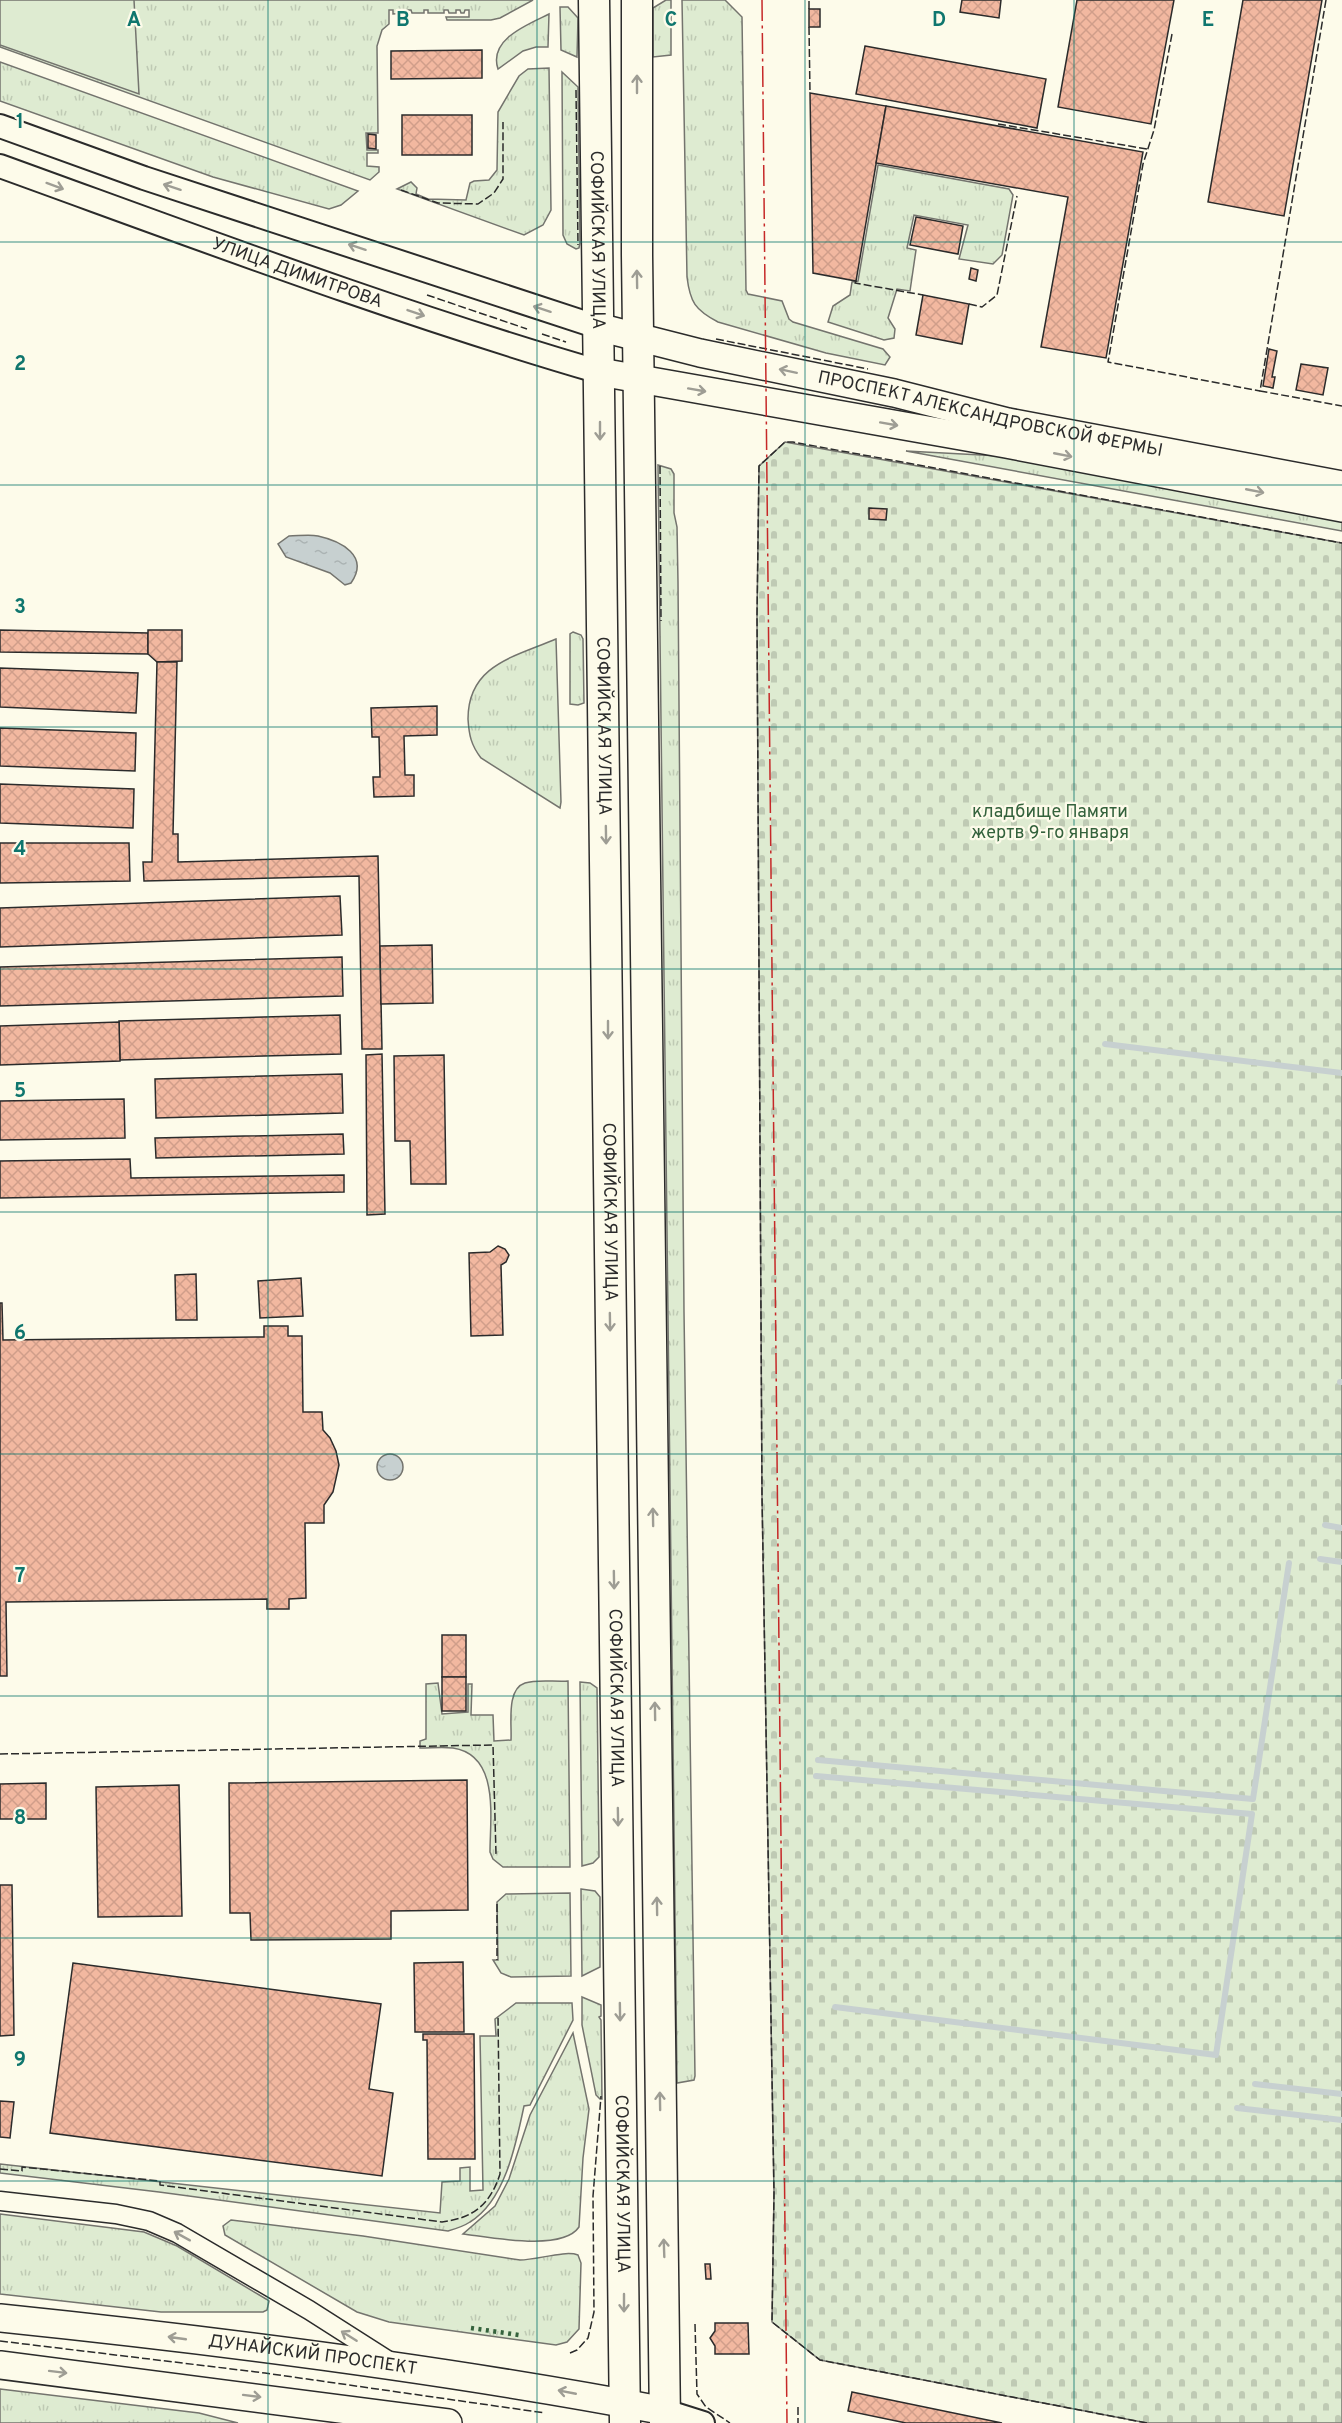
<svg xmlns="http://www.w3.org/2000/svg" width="1342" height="2423" viewBox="0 0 1342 2423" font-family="Overpass,sans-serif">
  <defs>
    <pattern id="grass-tufts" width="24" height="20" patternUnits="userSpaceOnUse" patternTransform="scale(1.5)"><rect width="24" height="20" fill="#deebd1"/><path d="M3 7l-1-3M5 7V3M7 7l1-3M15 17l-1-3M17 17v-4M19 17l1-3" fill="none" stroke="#bfcab4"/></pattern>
    <pattern id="cemetery-stones" width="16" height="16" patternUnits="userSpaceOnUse" patternTransform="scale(1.5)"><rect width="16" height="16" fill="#deebd1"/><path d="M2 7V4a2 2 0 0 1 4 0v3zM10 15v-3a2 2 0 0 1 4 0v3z" fill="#bfcab4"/></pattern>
    <pattern id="water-ripples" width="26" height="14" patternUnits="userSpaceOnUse" patternTransform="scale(1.5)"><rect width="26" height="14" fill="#c7d0d0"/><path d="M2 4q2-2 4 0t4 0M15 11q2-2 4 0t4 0" fill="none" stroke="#abb3b3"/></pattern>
    <pattern id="building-cross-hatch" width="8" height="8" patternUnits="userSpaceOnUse" patternTransform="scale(1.5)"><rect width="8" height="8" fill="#f2b8a0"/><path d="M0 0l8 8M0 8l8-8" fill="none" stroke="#d09e8a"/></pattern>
  </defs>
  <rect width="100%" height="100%" fill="#fdfbea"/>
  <!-- grass -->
  <g fill="url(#grass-tufts)" stroke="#74746e" stroke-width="1.5">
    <polygon points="94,0 533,0 500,18 491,20 447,20 446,17 469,17 469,10 465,10 464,13 461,13 460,10 456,10 456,13 449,13 448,10 444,10 444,13 428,13 428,10 424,10 424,13 412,13 411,10 408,10 407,13 393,14 393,10 389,10 389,24 382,30 377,46 378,133 366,133 367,150 378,150 378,153 367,153 367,166 379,167 379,172 370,180 0,47 0,18"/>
    <polygon points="666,0 671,0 671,55 653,57 653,8"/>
    <path d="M682,0h43l17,17 4,273 2,4 34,7 7,18 4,3 90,27 7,8 -5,8 -59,-12 -108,-31c-23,-12 -28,-20 -31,-45z"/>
    <polygon points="560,7 568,7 578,18 577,57 561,50"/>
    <path d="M549,14l-1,33h-12l-13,4 -25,18c-10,-30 31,-45 51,-55z"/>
    <polygon points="0,62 358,191 341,205 329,209 213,177 0,101"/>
    <polygon points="549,68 551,210 543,225 524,235 397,189 411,182 417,188 416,194 428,199 466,200 470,183 474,181 489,180 497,170 498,112 519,76 528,69"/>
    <polygon points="562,72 578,87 580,243 579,248 576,249 567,244 563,235"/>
    <polygon points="878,165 1009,189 1013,195 1002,255 993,264 959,259 968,225 914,215 907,248 916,250 910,291 897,289 888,318 895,329 894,338 884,340 828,322 833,306 850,295 852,282 858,281"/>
    <polygon points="906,451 1000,456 1342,521 1342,531"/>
    <polygon points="658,465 671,469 674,474 674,513 677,527 678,582 684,1312 695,2076 694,2080 677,2083"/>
    <polygon points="573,632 581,635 583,639 584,703 578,705 570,704 570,634"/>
    <path d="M556,639l5,163 -1,6 -79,-50c-10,-13 -12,-23 -13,-39 0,-54 46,-62 88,-80z"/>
    <path d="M568,1681l2,186h-67l-10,-8 -3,-7c0,-34 10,-97 -37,-104 -10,-1 -22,0 -33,0v-7l6,-2v-55l12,-1 4,31 26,-2v-28h4l-1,31h22l1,26 17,-1c1,-16 -5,-51 14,-57 12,-4 30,-1 43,-2z"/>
    <polygon points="580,1682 590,1683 597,1688 599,1857 593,1863 582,1866"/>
    <polygon points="581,1889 595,1891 600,1897 600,1967 582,1976"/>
    <polygon points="570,1893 571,1976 511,1977 501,1973 493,1960 498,1960 497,1902 506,1894"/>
    <polygon points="582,1997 601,2005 601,2016 599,2017 601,2020 602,2099 600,2099 596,2095 582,2025"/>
    <path d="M516,2003h56l1,17 -43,85 -6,1c-8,38 -19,95 -54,116 -6,4 -15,7 -22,9l-289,-39 -159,-19v-9l440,49 2,-31 18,-1v-13l10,-1v24l13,-1 -3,-154h16l-1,-17z"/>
    <path d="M573,2033l16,76 -6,49 -4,69c-17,25 -90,10 -116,7l32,-28 14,-27 21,-64z"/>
    <polygon points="0,2214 144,2232 177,2246 266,2299 269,2301 267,2310 263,2312 161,2312 0,2294"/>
    <path d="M231,2220l132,16 157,24c17,0 45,-10 58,-5l3,8 -2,66 -12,13 -11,3 -167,-23 -32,-10 -132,-77 -2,-9z"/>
    <polygon points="0,2389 199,2413 238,2423 0,2423"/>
  </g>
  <!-- cemetery -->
  <polygon fill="url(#cemetery-stones)" stroke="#74746e" stroke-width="1.5" points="785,442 1342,543 1342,2423 1147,2423 820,2360 772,2322 774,2193 762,1496 757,616 759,466"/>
  <!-- green -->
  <polygon fill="#deebd1" stroke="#74746e" stroke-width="1.5" points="0,0 134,0 139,94 0,45"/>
  <!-- water -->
  <g fill="url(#water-ripples)" stroke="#74746e" stroke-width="1.5">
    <path d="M289,536c9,0 20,-2 29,0 23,5 52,20 33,47l-6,2 -15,-12 -44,-16 -8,-13z"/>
    <circle cx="390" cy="1467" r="13"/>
  </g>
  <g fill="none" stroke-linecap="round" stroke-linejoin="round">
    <!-- stream -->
    <g stroke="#c7d0d0" stroke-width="6">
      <polyline points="1105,1044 1342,1073"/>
      <polyline points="1340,1382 1342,1382"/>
      <polyline points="1325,1525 1342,1528"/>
      <polyline points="1320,1559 1342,1562"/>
      <polyline points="818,1760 1253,1799 1289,1563"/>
      <polyline points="816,1776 1252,1814 1216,2055 835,2007"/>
      <polyline points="1255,2084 1342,2094"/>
      <polyline points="1237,2108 1342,2120"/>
    </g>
  </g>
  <!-- building -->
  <g fill="url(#building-cross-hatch)" stroke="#2b2b2b" stroke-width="1.5">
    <polygon points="962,0 1001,0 999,18 960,12"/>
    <polygon points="1077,0 1174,0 1151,124 1058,107"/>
    <polygon points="1243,0 1322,0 1284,216 1208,202"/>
    <rect x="809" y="9" width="11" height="18"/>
    <polygon points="865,46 1046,79 1037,128 856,94"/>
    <polygon points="482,50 482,78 391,79 391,51"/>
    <polygon points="810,93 886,106 856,281 813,273"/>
    <polygon points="886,106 1143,152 1106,358 1041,347 1068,197 876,163"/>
    <rect x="402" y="115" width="70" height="40"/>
    <polygon points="368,134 376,135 376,149 368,148"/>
    <polygon points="916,217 963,226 958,254 910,245"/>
    <polygon points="971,268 978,270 976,281 969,279"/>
    <polygon points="923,295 969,304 962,344 916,335"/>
    <polygon points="1269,349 1277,351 1272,377 1275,377 1273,388 1263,386"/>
    <polygon points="1301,364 1328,368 1323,395 1296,390"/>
    <polygon points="869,508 887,509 886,520 869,519"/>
    <polygon points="0,630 148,633 148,654 0,652"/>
    <polygon points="148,630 182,630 182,661 157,662 148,654"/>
    <polygon points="157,662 177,662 173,834 178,834 178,862 378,856 382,1049 362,1049 359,876 144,881 143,862 152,862"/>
    <polygon points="0,668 138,673 136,713 0,707"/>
    <polygon points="437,706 437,735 404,736 405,775 414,775 414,796 374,797 373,777 380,777 379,737 372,737 371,708"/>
    <polygon points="0,728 136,733 135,771 0,766"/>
    <polygon points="0,784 134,789 133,828 0,823"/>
    <polygon points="0,843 129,843 130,881 0,883"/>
    <polygon points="340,896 342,935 0,947 0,908"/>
    <polygon points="432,945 433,1003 381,1004 380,946"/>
    <polygon points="342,957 343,996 0,1006 0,967"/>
    <polygon points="340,1015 341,1054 120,1060 119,1021"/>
    <polygon points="119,1022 120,1061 0,1065 0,1026"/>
    <polygon points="382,1054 385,1214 367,1215 366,1055"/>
    <polygon points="444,1055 446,1184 411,1184 410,1141 395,1141 394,1056"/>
    <polygon points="342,1074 343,1113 156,1118 155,1079"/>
    <polygon points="124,1099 125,1138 0,1140 0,1101"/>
    <polygon points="343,1134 344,1154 156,1158 155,1138"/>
    <polygon points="130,1159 131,1178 344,1175 344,1192 0,1198 0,1161"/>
    <polygon points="498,1246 505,1249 509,1255 506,1262 501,1265 503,1335 471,1336 469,1253 490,1252"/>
    <polygon points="196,1274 197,1320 176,1320 175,1275"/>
    <polygon points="301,1278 303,1316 260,1318 258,1281"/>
    <polygon points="0,1303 2,1303 3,1340 264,1337 264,1326 288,1326 288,1336 302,1336 303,1412 322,1412 323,1430 330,1438 336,1451 339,1465 333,1492 324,1505 324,1523 305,1523 306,1598 289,1599 289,1609 267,1609 267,1599 6,1602 7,1676 0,1676"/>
    <rect x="442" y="1635" width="24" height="42"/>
    <rect x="442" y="1677" width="24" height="34"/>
    <polygon points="467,1780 468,1910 391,1911 391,1939 251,1940 250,1913 230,1913 229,1783"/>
    <polygon points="46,1783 46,1819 0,1819 0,1784"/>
    <polygon points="179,1785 182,1916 98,1917 96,1787"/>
    <polygon points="0,1885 12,1885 14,2035 0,2036"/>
    <polygon points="463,1962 464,2032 415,2032 414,1963"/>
    <polygon points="73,1963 381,2004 369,2089 393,2093 382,2176 50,2133"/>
    <polygon points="423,2034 474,2034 475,2159 428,2159 427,2040 423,2040"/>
    <polygon points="0,2101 14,2102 10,2138 0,2137"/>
    <polygon points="705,2264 710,2264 711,2279 706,2279"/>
    <polygon points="715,2323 748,2323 749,2354 715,2354 715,2346 710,2338 715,2331"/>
    <polygon points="852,2392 1002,2423 906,2423 848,2411"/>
  </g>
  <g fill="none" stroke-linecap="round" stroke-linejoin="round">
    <defs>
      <polyline id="minor" points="0,2201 116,2214 149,2221 177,2233 309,2310 389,2361"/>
      <g id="tertiary">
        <polyline points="0,126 144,178 598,327"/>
        <path id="s1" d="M0,166c199,72 397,147 600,206"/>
        <polyline points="665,2411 703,2423"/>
      </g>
      <g id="secondary">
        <path id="s2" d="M598,327l102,26 194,40 114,29 334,63"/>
        <polyline points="600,372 1006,444 1342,508"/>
        <path id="s3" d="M0,2318c222,23 445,51 665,93"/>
        <polyline points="0,2365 448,2423"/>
      </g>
      <g id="primary">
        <path id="s4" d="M594,0l31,2423"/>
        <polyline points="637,0 637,255 665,2423"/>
      </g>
    </defs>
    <!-- minor casing -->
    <use href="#minor" stroke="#2b2b2b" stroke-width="21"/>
    <!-- tertiary casing -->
    <use href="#tertiary" stroke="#2b2b2b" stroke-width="26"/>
    <!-- secondary casing -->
    <use href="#secondary" stroke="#2b2b2b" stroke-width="30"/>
    <!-- primary casing -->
    <use href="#primary" stroke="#2b2b2b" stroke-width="33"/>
    <!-- minor -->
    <use href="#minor" stroke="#fdfbea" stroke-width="18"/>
    <!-- tertiary -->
    <use href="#tertiary" stroke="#fdfbea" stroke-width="22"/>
    <!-- secondary -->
    <use href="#secondary" stroke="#fdfbea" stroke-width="27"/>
    <!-- primary -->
    <use href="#primary" stroke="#fdfbea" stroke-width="30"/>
    <!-- hedge -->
    <polyline stroke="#34623c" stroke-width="4.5" stroke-dasharray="3 4.5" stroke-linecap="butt" points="471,2328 519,2335"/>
    <!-- fence -->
    <g stroke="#2b2b2b" stroke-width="1.5" stroke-dasharray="8 3" stroke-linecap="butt">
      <polyline points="1326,0 1260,391 1342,406"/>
      <polyline points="809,9 809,0"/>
      <polyline points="809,27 810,93"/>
      <polyline points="1172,34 1154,130 1143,164 1108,362 1260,391"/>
      <polyline points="576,90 578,245"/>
      <polyline points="998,124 1147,149"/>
      <polyline points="401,190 438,203 478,204 494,193 503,179 503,122"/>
      <polyline points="856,281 855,283 923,295"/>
      <polyline points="427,295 527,329"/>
      <polyline points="969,304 982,307 997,295 1017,196"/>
      <polyline points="542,334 566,342"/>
      <polyline points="716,339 868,369"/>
      <polyline points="660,466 661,621"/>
      <polyline points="0,1754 493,1745 496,1854"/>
      <polyline points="497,1904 497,1960"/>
      <path d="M0,2169l22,2v-4l138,14v4l282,37c31,-4 48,-17 58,-48l-2,-158"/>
      <polyline points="695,2324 697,2394 706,2407 730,2423"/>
      <polyline points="0,2341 265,2373 545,2413"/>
      <polyline points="570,2353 577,2350 588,2338 594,2312 593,2196 601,2096"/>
      <polyline points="798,2407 798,2423"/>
      <polyline points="1147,2423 820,2360 772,2322 774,2193 762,1496 757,616 759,466 785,442 793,442 1342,543"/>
    </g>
    <!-- power -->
    <polyline stroke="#c62828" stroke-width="1.5" stroke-dasharray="21 4.5 3 4.5" stroke-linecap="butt" points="762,0 787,2423"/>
  </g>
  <!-- one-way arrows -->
  <defs><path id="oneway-shaft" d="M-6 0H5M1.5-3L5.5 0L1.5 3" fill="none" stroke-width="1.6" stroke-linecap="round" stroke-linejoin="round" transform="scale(1.5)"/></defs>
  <g stroke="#9e9d94">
    <use href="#oneway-shaft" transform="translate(637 84) rotate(-90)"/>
    <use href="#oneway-shaft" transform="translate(55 186) rotate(20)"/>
    <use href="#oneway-shaft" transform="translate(172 187) rotate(-162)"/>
    <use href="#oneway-shaft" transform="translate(357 247) rotate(-162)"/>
    <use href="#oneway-shaft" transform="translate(637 279) rotate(-91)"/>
    <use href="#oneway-shaft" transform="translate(542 309) rotate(-162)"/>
    <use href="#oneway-shaft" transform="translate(416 313) rotate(19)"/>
    <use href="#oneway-shaft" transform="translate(788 371) rotate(-168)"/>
    <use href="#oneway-shaft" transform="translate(697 390) rotate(10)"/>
    <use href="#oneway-shaft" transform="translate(889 424) rotate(10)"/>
    <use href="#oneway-shaft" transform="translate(600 431) rotate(90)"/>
    <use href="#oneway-shaft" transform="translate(1063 455) rotate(11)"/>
    <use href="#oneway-shaft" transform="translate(1255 491) rotate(11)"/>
    <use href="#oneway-shaft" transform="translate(606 835) rotate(89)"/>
    <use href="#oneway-shaft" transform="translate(608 1030) rotate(90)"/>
    <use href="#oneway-shaft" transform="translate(610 1322) rotate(89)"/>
    <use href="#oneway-shaft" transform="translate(653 1517) rotate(-91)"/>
    <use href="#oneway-shaft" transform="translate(614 1580) rotate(89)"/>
    <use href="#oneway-shaft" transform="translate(655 1711) rotate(-91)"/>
    <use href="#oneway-shaft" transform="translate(618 1817) rotate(89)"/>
    <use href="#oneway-shaft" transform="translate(657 1906) rotate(-91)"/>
    <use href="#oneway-shaft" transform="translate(620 2012) rotate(89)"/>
    <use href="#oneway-shaft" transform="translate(660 2101) rotate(-91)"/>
    <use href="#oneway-shaft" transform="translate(182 2236) rotate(-151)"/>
    <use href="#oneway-shaft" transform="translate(664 2248) rotate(-92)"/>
    <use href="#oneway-shaft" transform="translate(624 2303) rotate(90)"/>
    <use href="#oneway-shaft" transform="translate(349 2336) rotate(-148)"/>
    <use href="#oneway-shaft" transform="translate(177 2338) rotate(-172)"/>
    <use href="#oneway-shaft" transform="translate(58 2372) rotate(7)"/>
    <use href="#oneway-shaft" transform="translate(567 2392) rotate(-169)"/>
    <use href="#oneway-shaft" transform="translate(252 2396) rotate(7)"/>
  </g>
  <!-- grid -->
  <path fill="none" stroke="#0f766e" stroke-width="1.5" stroke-opacity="0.55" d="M268,0v2423M537,0v2423M805,0v2423M1074,0v2423M0,242h1342M0,485h1342M0,727h1342M0,969h1342M0,1212h1342M0,1454h1342M0,1696h1342M0,1938h1342M0,2181h1342"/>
  <g text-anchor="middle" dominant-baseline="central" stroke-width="4.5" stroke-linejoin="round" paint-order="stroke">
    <!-- street labels -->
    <g font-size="18" fill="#2b2b2b" stroke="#fdfbea">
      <text stroke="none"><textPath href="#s4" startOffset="240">СОФИЙСКАЯ УЛИЦА</textPath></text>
      <text stroke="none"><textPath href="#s1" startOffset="316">УЛИЦА ДИМИТРОВА</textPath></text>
      <text stroke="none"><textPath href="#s2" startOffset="402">ПРОСПЕКТ АЛЕКСАНДРОВСКОЙ ФЕРМЫ</textPath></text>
      <text stroke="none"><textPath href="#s4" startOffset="726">СОФИЙСКАЯ УЛИЦА</textPath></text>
      <text stroke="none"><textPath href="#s4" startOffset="1212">СОФИЙСКАЯ УЛИЦА</textPath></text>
      <text stroke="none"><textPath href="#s4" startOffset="1698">СОФИЙСКАЯ УЛИЦА</textPath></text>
      <text stroke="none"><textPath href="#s4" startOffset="2184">СОФИЙСКАЯ УЛИЦА</textPath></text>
      <text stroke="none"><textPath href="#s3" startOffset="315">ДУНАЙСКИЙ ПРОСПЕКТ</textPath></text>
    </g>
    <!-- park labels -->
    <g font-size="18" fill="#34623c" stroke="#fdfbea">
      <text x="1050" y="812">кладбище Памяти<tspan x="1050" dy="21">жертв 9-го января</tspan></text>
    </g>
  </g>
  <g font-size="20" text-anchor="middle" font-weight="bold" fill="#0f766e" stroke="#fdfbea" stroke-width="4.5" stroke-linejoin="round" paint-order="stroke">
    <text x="134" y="26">A</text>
    <text x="403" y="26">B</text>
    <text x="671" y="26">C</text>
    <text x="939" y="26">D</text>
    <text x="1208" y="26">E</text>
    <text x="20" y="128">1</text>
    <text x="20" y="370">2</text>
    <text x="20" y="613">3</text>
    <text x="20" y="855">4</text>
    <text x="20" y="1097">5</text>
    <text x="20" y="1339">6</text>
    <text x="20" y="1582">7</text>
    <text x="20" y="1824">8</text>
    <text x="20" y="2066">9</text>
  </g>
</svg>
